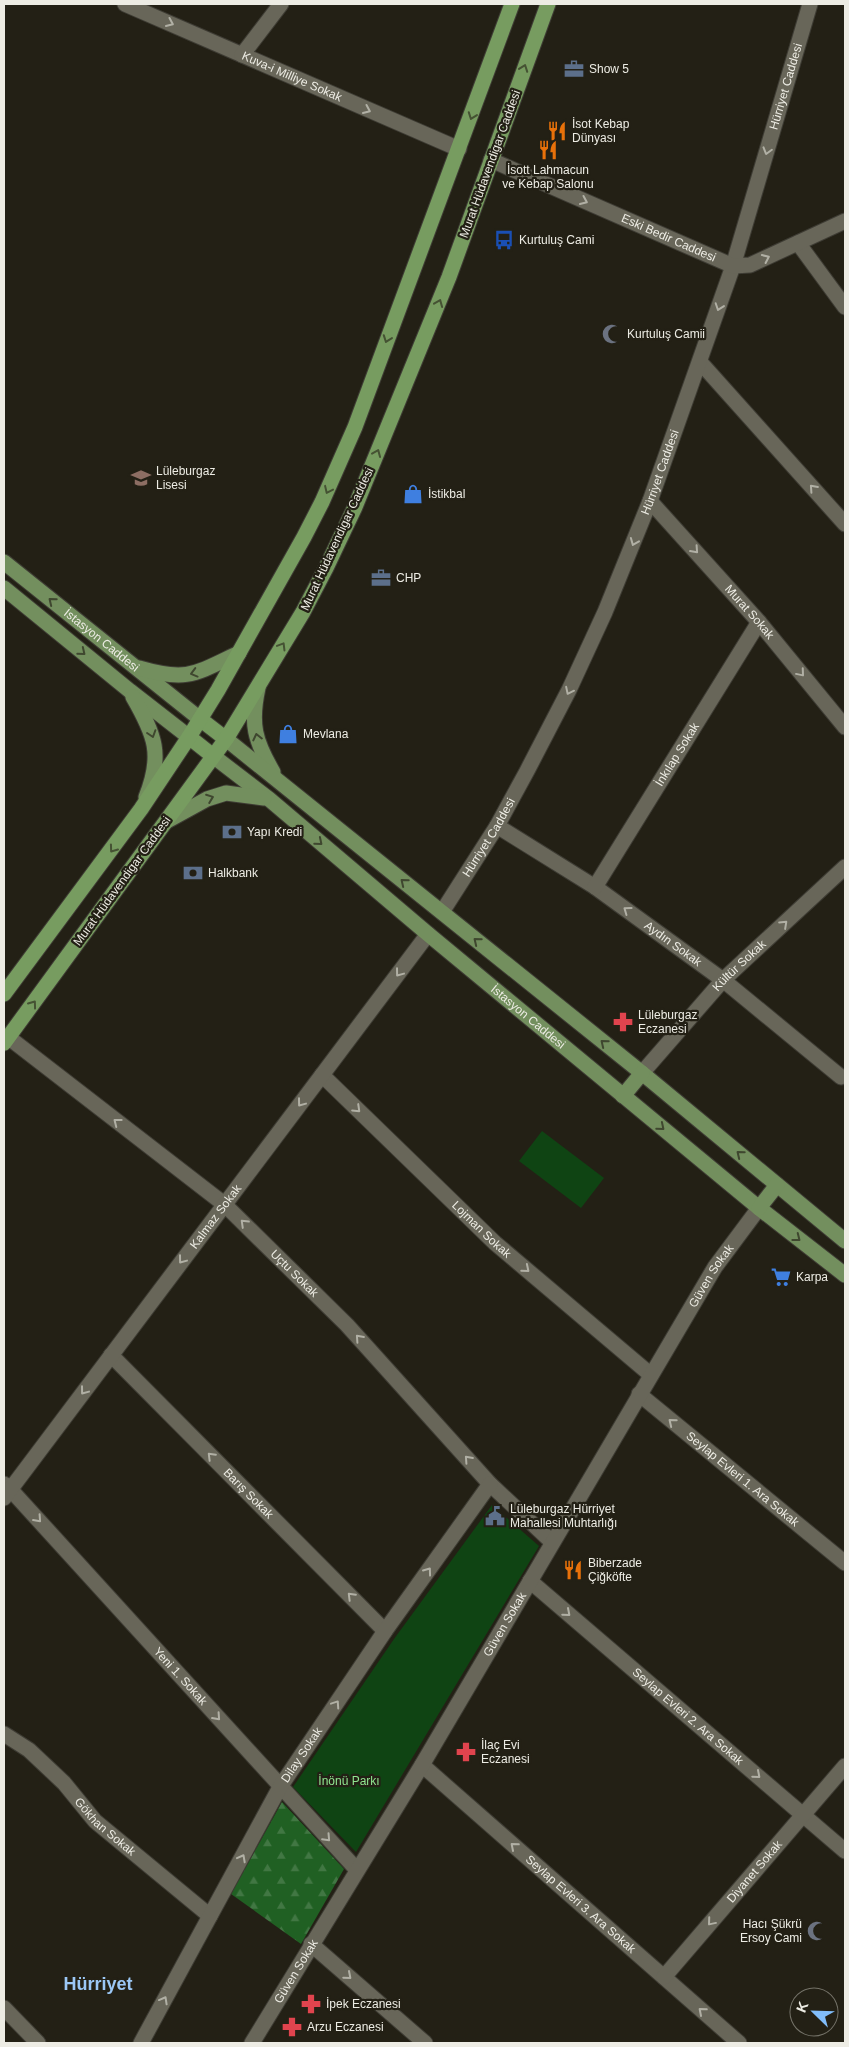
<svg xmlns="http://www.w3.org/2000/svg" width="849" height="2047" viewBox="0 0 849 2047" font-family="Helvetica,sans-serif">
  <defs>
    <pattern id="forest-firs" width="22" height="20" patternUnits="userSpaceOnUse" patternTransform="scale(1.25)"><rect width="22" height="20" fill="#206023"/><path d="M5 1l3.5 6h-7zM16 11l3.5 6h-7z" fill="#417743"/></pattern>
  </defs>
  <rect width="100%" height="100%" fill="#232015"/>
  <!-- forest -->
  <polygon fill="url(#forest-firs)" points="282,1802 344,1869 301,1944 231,1894"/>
  <!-- green -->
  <g fill="#0f4413">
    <polygon points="542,1131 604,1178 581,1208 519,1161"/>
    <polygon points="492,1505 539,1546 356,1852 293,1787 394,1639"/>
  </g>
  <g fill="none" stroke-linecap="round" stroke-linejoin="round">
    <defs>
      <g id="minor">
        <path id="s1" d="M125,4l334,145"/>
        <polyline points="242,55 281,4"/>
        <polyline points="798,243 845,307"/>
        <polyline points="700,362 845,524"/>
        <path id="s2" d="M650,501l109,121 86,105"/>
        <path id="s3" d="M497,826l98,61 128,93 118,97"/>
        <path id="s4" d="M595,887l164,-265"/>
        <path id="s5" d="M8,1037l216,167 123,121 143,159 62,58"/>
        <path id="s6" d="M642,1073l81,-93 122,-113"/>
        <path id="s7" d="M322,1075l173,168 156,132"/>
        <path id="s8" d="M111,1355l274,276"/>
        <path id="s9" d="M639,1394l206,169"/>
        <path id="s10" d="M4,1484l7,6 346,380"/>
        <path id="s11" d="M530,1581l315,270"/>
        <path id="s12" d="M4,1734l25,16 35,33 31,38 115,95"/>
        <path id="s13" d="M422,1765l317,278"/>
        <polyline points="311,1944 425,2043"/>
        <path id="s14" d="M664,1977l181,-211"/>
        <path id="s15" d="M141,2043l139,-256 105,-156 105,-147"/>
        <path id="s16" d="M252,2043l170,-278 293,-498 44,-59"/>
      </g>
      <g id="tertiary">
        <path id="s17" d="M442,912l55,-86 30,-55 42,-81 36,-78 45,-111 83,-235 77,-262"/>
        <path id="s18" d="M4,1498l424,-564"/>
        <polyline points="4,2008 38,2043"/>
      </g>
      <g id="secondary">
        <path id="s19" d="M491,160l242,106 17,-1 95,-44"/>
      </g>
      <g id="primary">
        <path id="s20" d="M4,562l196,157"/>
        <polyline points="4,588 130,691 189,737"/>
        <path d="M139,668c48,14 56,6 100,-15"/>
        <path d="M258,688c-8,36 -3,53 15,84"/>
        <path d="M133,697c22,38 30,58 13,100"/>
        <polyline points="226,739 642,1073 845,1241"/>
        <path id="s21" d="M213,756l56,43 159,135 331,274 86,67"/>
        <polyline points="167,821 207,799 226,793 264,798"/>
        <polyline points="623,1096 642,1073"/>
        <polyline points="759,1208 777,1185"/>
      </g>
      <g id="trunk">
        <polyline points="200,719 226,739"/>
        <polyline points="189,737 213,756"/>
        <polyline points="4,994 141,809 189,737 218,690 304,537 322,502 355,427 512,4"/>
        <polyline points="4,1043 226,739 303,612 326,568 355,507 449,277 548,4"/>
      </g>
    </defs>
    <!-- minor casing -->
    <use href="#minor" stroke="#3e3c34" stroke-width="17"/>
    <!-- tertiary casing -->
    <use href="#tertiary" stroke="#3e3c34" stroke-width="17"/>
    <!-- secondary casing -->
    <use href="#secondary" stroke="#3e3c34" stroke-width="17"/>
    <!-- primary casing -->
    <use href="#primary" stroke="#3e3c34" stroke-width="17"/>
    <!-- trunk casing -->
    <use href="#trunk" stroke="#3e3c34" stroke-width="17"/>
    <!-- minor -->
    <use href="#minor" stroke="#686659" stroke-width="15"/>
    <!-- tertiary -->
    <use href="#tertiary" stroke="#686659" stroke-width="15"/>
    <!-- secondary -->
    <use href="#secondary" stroke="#686659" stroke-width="15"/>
    <!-- primary -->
    <use href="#primary" stroke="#738f5e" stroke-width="15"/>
    <!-- trunk -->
    <use href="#trunk" stroke="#779c60" stroke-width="15"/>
  </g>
  <!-- one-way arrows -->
  <defs><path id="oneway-chevron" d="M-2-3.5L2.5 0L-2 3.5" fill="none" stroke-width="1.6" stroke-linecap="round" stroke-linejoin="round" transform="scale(1.25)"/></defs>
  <g stroke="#b1b0a5">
    <use href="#oneway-chevron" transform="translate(170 23) rotate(24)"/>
    <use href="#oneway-chevron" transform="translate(367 110) rotate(24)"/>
    <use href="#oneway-chevron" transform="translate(767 151) rotate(106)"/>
    <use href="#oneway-chevron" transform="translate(584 201) rotate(24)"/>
    <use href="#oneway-chevron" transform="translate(766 258) rotate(-25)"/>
    <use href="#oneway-chevron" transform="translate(719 307) rotate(109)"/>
    <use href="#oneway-chevron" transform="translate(813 488) rotate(-132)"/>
    <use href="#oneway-chevron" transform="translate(634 542) rotate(112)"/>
    <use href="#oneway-chevron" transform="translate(695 550) rotate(48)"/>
    <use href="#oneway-chevron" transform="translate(801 673) rotate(50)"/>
    <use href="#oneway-chevron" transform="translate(569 691) rotate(116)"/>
    <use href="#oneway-chevron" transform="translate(627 910) rotate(-144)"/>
    <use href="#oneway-chevron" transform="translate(784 924) rotate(-43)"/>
    <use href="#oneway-chevron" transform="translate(399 973) rotate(127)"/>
    <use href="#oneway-chevron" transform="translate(301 1103) rotate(127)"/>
    <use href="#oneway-chevron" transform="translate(357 1109) rotate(44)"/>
    <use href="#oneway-chevron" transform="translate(117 1122) rotate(-142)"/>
    <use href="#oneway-chevron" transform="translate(244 1223) rotate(-136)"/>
    <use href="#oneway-chevron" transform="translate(182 1260) rotate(127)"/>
    <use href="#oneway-chevron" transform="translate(526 1269) rotate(40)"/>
    <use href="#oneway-chevron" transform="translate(359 1338) rotate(-132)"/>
    <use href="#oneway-chevron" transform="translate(84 1391) rotate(127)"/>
    <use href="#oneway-chevron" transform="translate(672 1422) rotate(-141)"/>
    <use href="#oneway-chevron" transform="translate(211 1456) rotate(-135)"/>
    <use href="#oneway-chevron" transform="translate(468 1459) rotate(-132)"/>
    <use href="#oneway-chevron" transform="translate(38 1519) rotate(48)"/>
    <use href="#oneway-chevron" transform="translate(428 1571) rotate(-54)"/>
    <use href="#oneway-chevron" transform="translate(351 1596) rotate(-135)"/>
    <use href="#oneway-chevron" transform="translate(567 1613) rotate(41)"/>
    <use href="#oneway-chevron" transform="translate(336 1704) rotate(-56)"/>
    <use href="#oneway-chevron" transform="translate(217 1717) rotate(48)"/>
    <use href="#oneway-chevron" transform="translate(757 1775) rotate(41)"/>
    <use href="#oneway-chevron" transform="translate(327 1838) rotate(47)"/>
    <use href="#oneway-chevron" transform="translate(514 1846) rotate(-139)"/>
    <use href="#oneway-chevron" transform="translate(242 1858) rotate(-62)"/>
    <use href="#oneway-chevron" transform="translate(711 1922) rotate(130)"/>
    <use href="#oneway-chevron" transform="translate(348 1976) rotate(41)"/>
    <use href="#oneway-chevron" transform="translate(164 2000) rotate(-61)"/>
    <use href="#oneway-chevron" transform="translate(702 2011) rotate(-139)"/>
  </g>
  <g stroke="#455233">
    <use href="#oneway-chevron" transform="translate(524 68) rotate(-70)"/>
    <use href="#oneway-chevron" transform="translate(472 116) rotate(110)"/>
    <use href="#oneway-chevron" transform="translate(439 303) rotate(-68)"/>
    <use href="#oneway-chevron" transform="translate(387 339) rotate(110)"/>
    <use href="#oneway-chevron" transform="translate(377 453) rotate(-67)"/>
    <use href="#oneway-chevron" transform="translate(328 490) rotate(115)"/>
    <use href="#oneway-chevron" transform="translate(282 646) rotate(-59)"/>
    <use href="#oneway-chevron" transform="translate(113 849) rotate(126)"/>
    <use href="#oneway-chevron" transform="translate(33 1004) rotate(-54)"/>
  </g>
  <g stroke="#3f472f">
    <use href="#oneway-chevron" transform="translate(52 601) rotate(-141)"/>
    <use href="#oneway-chevron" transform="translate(82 652) rotate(39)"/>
    <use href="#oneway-chevron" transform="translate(194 673) rotate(165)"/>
    <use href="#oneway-chevron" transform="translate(152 734) rotate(72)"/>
    <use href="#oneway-chevron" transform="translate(257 737) rotate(-103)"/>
    <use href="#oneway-chevron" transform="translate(210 798) rotate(-21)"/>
    <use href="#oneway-chevron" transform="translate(319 842) rotate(40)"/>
    <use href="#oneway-chevron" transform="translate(404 882) rotate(-141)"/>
    <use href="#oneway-chevron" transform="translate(477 941) rotate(-141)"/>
    <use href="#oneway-chevron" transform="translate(604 1043) rotate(-141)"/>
    <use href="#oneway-chevron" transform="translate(661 1127) rotate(40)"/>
    <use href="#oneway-chevron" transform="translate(740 1154) rotate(-141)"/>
    <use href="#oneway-chevron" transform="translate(797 1238) rotate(38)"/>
  </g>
  <!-- icons -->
  <defs>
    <symbol id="office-bare" viewBox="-9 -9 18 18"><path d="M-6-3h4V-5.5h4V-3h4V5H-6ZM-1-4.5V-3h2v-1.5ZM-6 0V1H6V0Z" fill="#5c6f8a" stroke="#232015" stroke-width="2.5" paint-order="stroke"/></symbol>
    <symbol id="restaurant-bare" viewBox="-9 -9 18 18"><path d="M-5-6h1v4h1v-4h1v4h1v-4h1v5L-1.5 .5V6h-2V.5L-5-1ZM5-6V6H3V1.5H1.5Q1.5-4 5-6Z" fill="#e8710a" stroke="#232015" stroke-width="2.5" paint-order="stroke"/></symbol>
    <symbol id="bus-bare" viewBox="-9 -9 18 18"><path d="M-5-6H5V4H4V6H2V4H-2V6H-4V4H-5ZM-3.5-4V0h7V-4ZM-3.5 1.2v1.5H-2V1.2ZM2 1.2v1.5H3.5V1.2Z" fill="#1a4fb4" stroke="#232015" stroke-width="2.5" paint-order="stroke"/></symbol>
    <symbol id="mosque-bare" viewBox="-9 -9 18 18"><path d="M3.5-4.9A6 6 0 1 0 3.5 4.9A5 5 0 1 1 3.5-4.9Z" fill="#6b7280" stroke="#232015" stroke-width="2.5" paint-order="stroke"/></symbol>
    <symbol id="school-bare" viewBox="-9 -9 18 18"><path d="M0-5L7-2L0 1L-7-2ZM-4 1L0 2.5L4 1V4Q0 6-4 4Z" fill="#8d6e63" stroke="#232015" stroke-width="2.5" paint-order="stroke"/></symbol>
    <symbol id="shop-bare" viewBox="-9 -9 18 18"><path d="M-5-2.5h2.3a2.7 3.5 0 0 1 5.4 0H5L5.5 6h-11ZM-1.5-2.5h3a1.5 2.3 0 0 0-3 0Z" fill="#3f7fe0" stroke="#232015" stroke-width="2.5" paint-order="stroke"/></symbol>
    <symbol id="bank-bare" viewBox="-9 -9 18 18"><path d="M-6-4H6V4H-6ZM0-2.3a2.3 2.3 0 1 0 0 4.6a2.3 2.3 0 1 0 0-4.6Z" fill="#5c6f8a" stroke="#232015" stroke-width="2.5" paint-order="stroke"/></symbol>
    <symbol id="pharmacy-bare" viewBox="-9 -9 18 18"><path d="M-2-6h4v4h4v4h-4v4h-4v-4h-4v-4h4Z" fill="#e0444e" stroke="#232015" stroke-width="2.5" paint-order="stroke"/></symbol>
    <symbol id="supermarket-bare" viewBox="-9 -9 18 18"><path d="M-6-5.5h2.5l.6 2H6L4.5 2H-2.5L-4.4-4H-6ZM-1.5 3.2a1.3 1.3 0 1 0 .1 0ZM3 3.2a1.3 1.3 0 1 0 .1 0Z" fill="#3f7fe0" stroke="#232015" stroke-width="2.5" paint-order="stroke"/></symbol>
    <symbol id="civic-bare" viewBox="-9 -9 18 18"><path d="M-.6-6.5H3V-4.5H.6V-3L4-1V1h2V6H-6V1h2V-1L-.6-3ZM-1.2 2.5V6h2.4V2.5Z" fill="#5c6f8a" stroke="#232015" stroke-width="2.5" paint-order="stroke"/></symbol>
  </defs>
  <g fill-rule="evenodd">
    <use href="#office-bare" x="560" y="55" width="28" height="28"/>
    <use href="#restaurant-bare" x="543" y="117" width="28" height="28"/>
    <use href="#restaurant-bare" x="534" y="136" width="28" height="28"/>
    <use href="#bus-bare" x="490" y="226" width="28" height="28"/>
    <use href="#mosque-bare" x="598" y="320" width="28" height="28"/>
    <use href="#school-bare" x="127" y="464" width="28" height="28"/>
    <use href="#shop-bare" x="399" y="480" width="28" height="28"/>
    <use href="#office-bare" x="367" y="564" width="28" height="28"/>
    <use href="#shop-bare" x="274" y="720" width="28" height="28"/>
    <use href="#bank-bare" x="218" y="818" width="28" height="28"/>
    <use href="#bank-bare" x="179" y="859" width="28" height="28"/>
    <use href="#pharmacy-bare" x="609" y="1008" width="28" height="28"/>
    <use href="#supermarket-bare" x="767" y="1263" width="28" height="28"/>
    <use href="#civic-bare" x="481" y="1502" width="28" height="28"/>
    <use href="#restaurant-bare" x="559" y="1556" width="28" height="28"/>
    <use href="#pharmacy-bare" x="452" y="1738" width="28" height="28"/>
    <use href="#mosque-bare" x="803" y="1917" width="28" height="28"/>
    <use href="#pharmacy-bare" x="297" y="1990" width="28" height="28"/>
    <use href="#pharmacy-bare" x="278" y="2013" width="28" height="28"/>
  </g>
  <g text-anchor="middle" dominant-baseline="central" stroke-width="4.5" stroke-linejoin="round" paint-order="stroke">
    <!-- poi labels -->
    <g font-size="12" fill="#edece4" stroke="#232015" text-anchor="start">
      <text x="589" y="69">Show 5</text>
      <text x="572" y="124">İsot Kebap<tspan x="572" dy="14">Dünyası</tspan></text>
      <text x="548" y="170" text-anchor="middle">İsott Lahmacun<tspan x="548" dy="14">ve Kebap Salonu</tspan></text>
      <text x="519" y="240">Kurtuluş Cami</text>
      <text x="627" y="334">Kurtuluş Camii</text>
      <text x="156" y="471">Lüleburgaz<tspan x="156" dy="14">Lisesi</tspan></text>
      <text x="428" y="494">İstikbal</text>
      <text x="396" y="578">CHP</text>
      <text x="303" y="734">Mevlana</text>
      <text x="247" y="832">Yapı Kredi</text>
      <text x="208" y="873">Halkbank</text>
      <text x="638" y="1015">Lüleburgaz<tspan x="638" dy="14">Eczanesi</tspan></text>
      <text x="796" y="1277">Karpa</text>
      <text x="510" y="1509">Lüleburgaz Hürriyet<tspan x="510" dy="14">Mahallesi Muhtarlığı</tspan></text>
      <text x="588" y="1563">Biberzade<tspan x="588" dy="14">Çiğköfte</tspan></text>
      <text x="481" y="1745">İlaç Evi<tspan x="481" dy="14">Eczanesi</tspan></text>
      <text x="802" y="1924" text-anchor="end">Hacı Şükrü<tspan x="802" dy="14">Ersoy Cami</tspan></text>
      <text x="326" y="2004">İpek Eczanesi</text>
      <text x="307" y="2027">Arzu Eczanesi</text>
    </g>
    <!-- street labels -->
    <g font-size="12" fill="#edece4" stroke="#232015">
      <text stroke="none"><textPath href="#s1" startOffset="182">Kuva-i Milliye Sokak</textPath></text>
      <text stroke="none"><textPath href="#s17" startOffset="898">Hürriyet Caddesi</textPath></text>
      <text transform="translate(490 164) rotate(-70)">Murat Hüdavendigar Caddesi</text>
      <text stroke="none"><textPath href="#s19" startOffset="194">Eski Bedir Caddesi</textPath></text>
      <text stroke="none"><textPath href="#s17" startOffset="492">Hürriyet Caddesi</textPath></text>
      <text transform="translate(337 539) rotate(-65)">Murat Hüdavendigar Caddesi</text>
      <text stroke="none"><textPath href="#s2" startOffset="149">Murat Sokak</textPath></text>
      <text stroke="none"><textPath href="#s20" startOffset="125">İstasyon Caddesi</textPath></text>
      <text stroke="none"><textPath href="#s4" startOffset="156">İnkılap Sokak</textPath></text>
      <text stroke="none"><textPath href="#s17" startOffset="88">Hürriyet Caddesi</textPath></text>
      <text transform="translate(122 881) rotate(-54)">Murat Hüdavendigar Caddesi</text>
      <text stroke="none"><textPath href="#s3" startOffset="212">Aydın Sokak</textPath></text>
      <text stroke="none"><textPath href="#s6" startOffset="145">Kültür Sokak</textPath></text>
      <text stroke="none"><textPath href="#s21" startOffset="409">İstasyon Caddesi</textPath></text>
      <text stroke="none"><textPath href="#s18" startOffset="352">Kalmaz Sokak</textPath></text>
      <text stroke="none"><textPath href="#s7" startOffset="222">Lojman Sokak</textPath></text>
      <text stroke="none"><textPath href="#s5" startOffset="372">Uçtu Sokak</textPath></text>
      <text stroke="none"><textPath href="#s16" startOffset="894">Güven Sokak</textPath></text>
      <text stroke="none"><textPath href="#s9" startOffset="134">Seylap Evleri 1. Ara Sokak</textPath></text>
      <text stroke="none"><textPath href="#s8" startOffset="195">Barış Sokak</textPath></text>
      <text stroke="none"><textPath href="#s16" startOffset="489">Güven Sokak</textPath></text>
      <text stroke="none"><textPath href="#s10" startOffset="261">Yeni 1. Sokak</textPath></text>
      <text stroke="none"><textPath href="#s11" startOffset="208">Seylap Evleri 2. Ara Sokak</textPath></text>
      <text stroke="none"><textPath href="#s15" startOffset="330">Dilay Sokak</textPath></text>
      <text stroke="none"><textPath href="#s12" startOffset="138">Gökhan Sokak</textPath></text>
      <text stroke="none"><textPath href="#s14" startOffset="139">Diyanet Sokak</textPath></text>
      <text stroke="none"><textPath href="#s13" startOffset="211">Seylap Evleri 3. Ara Sokak</textPath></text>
      <text stroke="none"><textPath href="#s16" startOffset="84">Güven Sokak</textPath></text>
    </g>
    <!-- park labels -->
    <g font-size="12" fill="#90e590" stroke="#232015">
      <text x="349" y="1781">İnönü Parkı</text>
    </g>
    <!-- district labels -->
    <g font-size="18" font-weight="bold" fill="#9bc7f5" stroke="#232015">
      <text x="98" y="1984">Hürriyet</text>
    </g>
  </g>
  <!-- border -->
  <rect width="849" height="2047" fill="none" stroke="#edece4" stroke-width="10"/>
  <!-- north arrow -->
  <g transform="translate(814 2012) rotate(293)"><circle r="24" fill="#232015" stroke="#747268"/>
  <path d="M0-4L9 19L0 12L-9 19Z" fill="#81bdfa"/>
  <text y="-8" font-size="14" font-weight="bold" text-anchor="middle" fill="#edece4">K</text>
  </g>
</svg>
